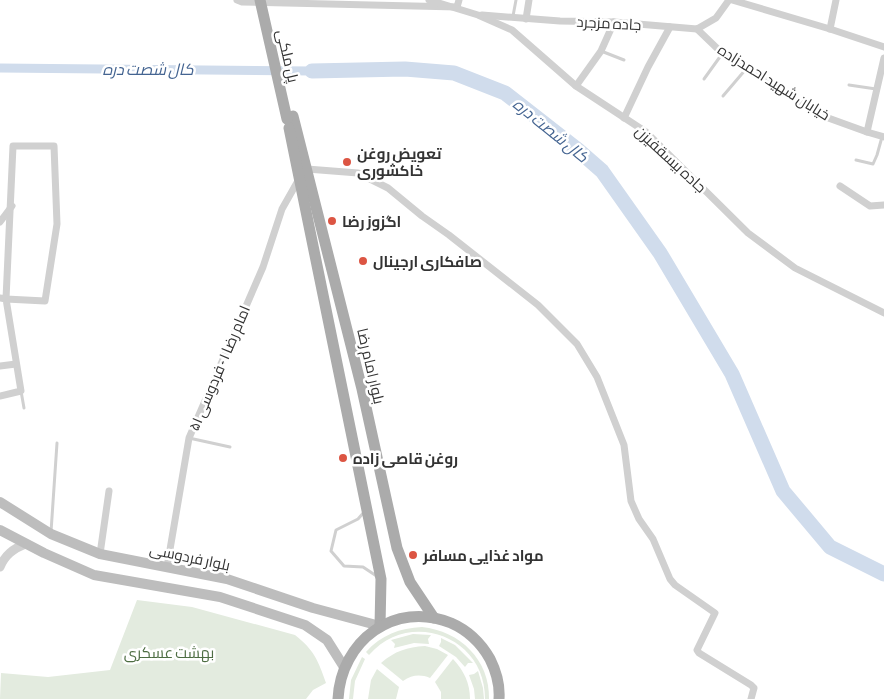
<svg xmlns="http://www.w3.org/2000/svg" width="884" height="699" viewBox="0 0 884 699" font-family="'Asap Condensed',Cairo,sans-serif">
  <rect width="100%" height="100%" fill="#fff"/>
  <!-- green -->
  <g fill="#e3ebdf">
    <path d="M137,600l55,7 103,28c19,15 23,25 31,48l-13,7 -7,9h-306l1,-26 47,4 62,-7z"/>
    <path d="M422,627c38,4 68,33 67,72h-4c1,-62 -75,-91 -116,-44l-3,-3c15,-17 34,-24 56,-25z"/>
    <polygon points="413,634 431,635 428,639 429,644 414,643 394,648 395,644 391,640"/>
    <polygon points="441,638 455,645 473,663 468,663 465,667 456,657 439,646 441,642"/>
    <path d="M425,646l12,3 11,6 -18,23c-10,-4 -18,-3 -27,3l-22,-18c14,-12 26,-16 44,-17z"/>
    <polygon points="362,657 365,659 355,681 353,699 349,699 351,680"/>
    <path d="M453,659c11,12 17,24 17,40h-29v-7l-6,-10z"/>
    <polygon points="377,669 399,687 396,699 368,699 371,680"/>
    <polygon points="478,671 483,688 484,699 475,699 474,689 469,675 474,674"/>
  </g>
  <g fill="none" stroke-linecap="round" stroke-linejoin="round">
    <!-- canal -->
    <polyline stroke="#d0dcec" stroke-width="9" points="0,68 312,71"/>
    <!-- river -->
    <polyline stroke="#d0dcec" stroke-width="15" points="312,71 405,69 454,73 505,93 578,150 602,171 660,253 732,374 783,491 830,547 884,574"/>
    <!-- service -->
    <g stroke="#d0d0d0" stroke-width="3">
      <polyline points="513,16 516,0"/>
      <polyline points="601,51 624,60"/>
      <polyline points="704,79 722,54"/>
      <polyline points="849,85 876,89"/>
      <polyline points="723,96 746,69"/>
      <polyline points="856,160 873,164 877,155 882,137"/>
      <polyline points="21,391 24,408"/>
      <polyline points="189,438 230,447"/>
      <polyline points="365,511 358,519 336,530 331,551 344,566 363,567 378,577"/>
      <polyline points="51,532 57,443"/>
    </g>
    <!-- minor -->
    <g stroke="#d0d0d0" stroke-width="7">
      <polyline points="237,0 242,2 457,7 459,0"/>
      <polyline points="429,0 478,15 512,30 576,86 646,132 748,233 795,268 884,313"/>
      <polyline points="732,0 830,29 884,47"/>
      <polyline points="482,15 560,21 614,22 697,29 716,18 729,0"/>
      <polyline points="526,19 529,0"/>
      <polyline points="697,29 722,53 820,115 867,132 884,137"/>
      <polyline points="830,29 836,0"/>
      <polyline points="576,86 601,51 614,22"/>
      <polyline points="624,118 648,67 670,27"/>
      <polyline points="867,132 884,58"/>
      <polyline points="307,169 358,173 388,188 422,216 449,235 538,305 577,344 597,377 624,445 631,501 639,519 653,539 670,579 675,585 715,613 697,650 699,653 751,685 754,688 751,699"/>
      <polyline points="840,186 870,206 884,205"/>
      <polyline points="0,222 12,206"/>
      <polyline points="0,298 6,299 45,301 57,224 54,146 13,146 6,299 21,391 0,396"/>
      <polyline points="0,366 16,364"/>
      <polyline points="100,554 109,491"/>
      <polyline points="167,567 189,438 263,267 282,209 299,179"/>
    </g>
    <!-- tertiary -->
    <path stroke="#d0d0d0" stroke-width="9" d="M0,567c5,-12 13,-18 25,-23"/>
    <!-- secondary -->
    <g stroke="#bdbdbd" stroke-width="10">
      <polyline points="0,502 51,534 100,554 227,579 313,608 380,626"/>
      <polyline points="0,530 44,553 94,575 220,597 305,625 327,640 344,667"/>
    </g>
    <!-- primary -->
    <g stroke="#ababab" stroke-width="11">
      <polyline points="293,116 362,389 397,548 410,582 434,618"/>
      <polyline points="289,128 381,579 380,626"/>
      <path d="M338,699c3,-58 56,-99 113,-76 16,7 30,20 39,36 6,12 10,26 9,40"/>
    </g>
    <!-- primary-bridge -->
    <polyline stroke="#ababab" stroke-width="11" points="260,0 287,119"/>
  </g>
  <!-- markers -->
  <g fill="#dc5543" stroke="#fff" stroke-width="2">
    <circle cx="347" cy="162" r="5"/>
    <circle cx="332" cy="221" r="5"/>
    <circle cx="363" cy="261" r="5"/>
    <circle cx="343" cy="458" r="5"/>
    <circle cx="413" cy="555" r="5"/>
  </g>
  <g text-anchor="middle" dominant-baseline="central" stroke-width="5" stroke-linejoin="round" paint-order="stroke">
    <!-- street labels -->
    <g font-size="15" fill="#333" stroke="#fff">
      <text transform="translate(609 23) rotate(3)">جاده مزجرد</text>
      <text transform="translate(288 56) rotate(77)">پل ملکی</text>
      <text transform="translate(774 82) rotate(32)">خیابان شهید احمدزاده</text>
      <text transform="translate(671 159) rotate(43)">جاده بیسقفیزن</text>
      <text transform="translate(371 366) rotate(77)">بلوار امام رضا</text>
      <text transform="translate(219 368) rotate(-67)">امام رضا ۱ - فردوسی ۵۱</text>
      <text transform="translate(190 557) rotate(12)">بلوار فردوسی</text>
    </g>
    <!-- poi labels -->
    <g font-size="15" font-weight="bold" fill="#333" stroke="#fff" text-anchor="start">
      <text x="357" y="153">تعویض روغن<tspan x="357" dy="17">خاکشوری</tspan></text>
      <text x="342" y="221">اگزوز رضا</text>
      <text x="373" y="261">صافکاری ارجینال</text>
      <text x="353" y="458">روغن قاصی زاده</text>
      <text x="423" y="555">مواد غذایی مسافر</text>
    </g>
    <!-- park labels -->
    <g font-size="15" fill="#4d6d42" stroke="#fff">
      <text x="169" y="652">بهشت عسکری</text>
    </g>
    <!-- water labels -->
    <g font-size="16" font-style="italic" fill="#446491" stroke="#fff">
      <text x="148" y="69">کال شصت دره</text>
      <text transform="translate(551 130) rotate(39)">کال شصت دره</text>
    </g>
  </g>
</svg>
